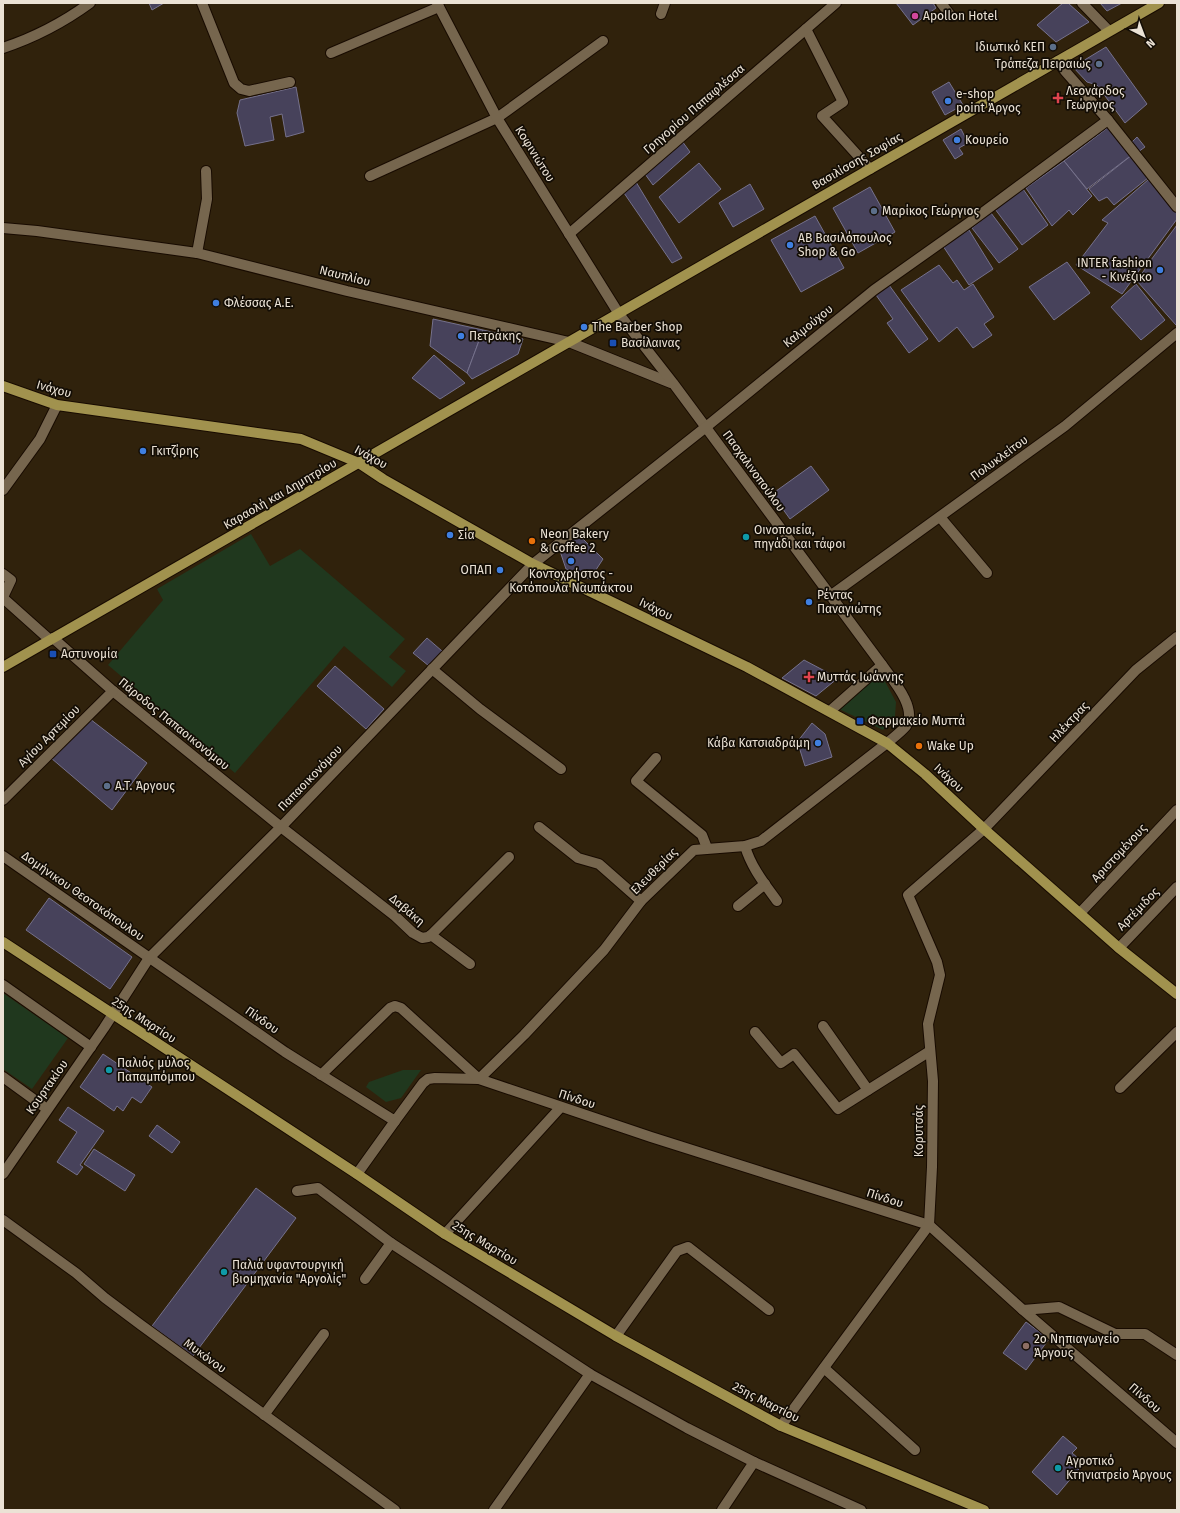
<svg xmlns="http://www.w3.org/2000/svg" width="1180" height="1513" viewBox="0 0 1180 1513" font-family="'Fira Sans',sans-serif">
  <rect width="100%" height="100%" fill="#30220c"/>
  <!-- green -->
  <g fill="#20381e">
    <polygon points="251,534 270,566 300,549 405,639 389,657 406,671 392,687 344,646 235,773 108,665 163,600 157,589"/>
    <polygon points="880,672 896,702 895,717 883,730 837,708"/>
    <polygon points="3,993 68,1038 32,1089 3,1069"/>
    <polygon points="403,1070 421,1070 401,1098 386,1102 366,1087 369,1082"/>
  </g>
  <!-- building -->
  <g fill="#47425b" stroke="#75718c">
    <polygon points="149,3 164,3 152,10"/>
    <polygon points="896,3 933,3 936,8 913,25"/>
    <polygon points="1063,3 1068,3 1089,22 1056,42 1037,25"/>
    <polygon points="1100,3 1122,3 1107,11"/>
    <polygon points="1106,47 1147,104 1125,123 1097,85 1087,82 1073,67"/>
    <polygon points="949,82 963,105 945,115 932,92"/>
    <polygon points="296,87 304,132 286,137 282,114 270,117 274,140 245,146 237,113 240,100"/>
    <polygon points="1110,126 1133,154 1087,189 1064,161"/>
    <polygon points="961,129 968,143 959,148 963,154 955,159 943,140"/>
    <polygon points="1137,137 1145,147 1138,152 1131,143"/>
    <polygon points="682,141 690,152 653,185 645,174"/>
    <polygon points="1132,155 1148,178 1114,205 1107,197 1099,201 1089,189"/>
    <polygon points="1064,161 1092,196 1073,215 1069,210 1052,226 1026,188"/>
    <polygon points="699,163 721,189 679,223 659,197"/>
    <polygon points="1149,179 1177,214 1177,219 1122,294 1076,265 1108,223 1102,220"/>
    <polygon points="636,182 682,258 672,263 624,193"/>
    <polygon points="750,184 764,209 733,227 719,203"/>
    <polygon points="870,187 895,232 858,253 833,208"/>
    <polygon points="1023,189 1048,225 1022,245 995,209"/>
    <polygon points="991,213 1018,249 999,263 972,228"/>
    <polygon points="815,216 844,268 801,292 771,240"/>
    <polygon points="1177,225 1177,324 1176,325 1137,281 1151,260"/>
    <polygon points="969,230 993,269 969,285 943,246"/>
    <polygon points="1067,262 1090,293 1054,320 1029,287"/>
    <polygon points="939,265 953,283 957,280 964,290 973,284 994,317 984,324 992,335 973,348 957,327 939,342 901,290"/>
    <polygon points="1136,284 1165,320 1141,340 1111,307"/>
    <polygon points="889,285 928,339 909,353 887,323 893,319 876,295"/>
    <polygon points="433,319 483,330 467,373 430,346"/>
    <polygon points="483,330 523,339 518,354 472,379 467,373"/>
    <polygon points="434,355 465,383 440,399 412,378"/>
    <polygon points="811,466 829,490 790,519 772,494"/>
    <polygon points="578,534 603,559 590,579 566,569 559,548"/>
    <polygon points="427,638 442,651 429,666 413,653"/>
    <polygon points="804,660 838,678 816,696 782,678"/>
    <polygon points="335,666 384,709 366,729 317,686"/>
    <polygon points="90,719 147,763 112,810 51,758"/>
    <polygon points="812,723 825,734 832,757 805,766 800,750 794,746"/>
    <polygon points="49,898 132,957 110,989 26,930"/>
    <polygon points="103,1054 152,1087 141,1103 132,1097 123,1111 117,1106 114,1111 80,1087"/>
    <polygon points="68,1107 104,1131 80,1165 83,1167 77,1175 57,1162 77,1132 59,1120"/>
    <polygon points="157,1125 180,1142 172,1153 149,1136"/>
    <polygon points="94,1149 135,1175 125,1191 84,1164"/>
    <polygon points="256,1188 296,1218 193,1356 152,1326"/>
    <polygon points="1026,1322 1049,1339 1026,1370 1003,1353"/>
    <polygon points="1063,1436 1077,1448 1072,1453 1084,1463 1057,1495 1032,1472"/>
  </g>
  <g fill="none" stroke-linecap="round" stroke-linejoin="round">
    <defs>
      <g id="minor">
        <polyline points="202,3 234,83 241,89 249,91 290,82"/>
        <polyline points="941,3 951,16"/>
        <polyline points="1082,3 1109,31"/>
        <polyline points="661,14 665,3"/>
        <polyline points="806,29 843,102 822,116 870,169"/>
        <path d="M3,48c30,-10 61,-26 87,-45"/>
        <polyline points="331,53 439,7"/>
        <polyline points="1058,61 1065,71 1108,120 1177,207"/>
        <polyline points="370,176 497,118 603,41"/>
        <polyline points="3,228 37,231 197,253 347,291 569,342 671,383"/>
        <polyline points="569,234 836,3"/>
        <polyline points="197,253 207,199 206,171"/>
        <polyline points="3,490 40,439 57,405"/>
        <polyline points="940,517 987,573"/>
        <polyline points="3,574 11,580 3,597"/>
        <polyline points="830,596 1065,426 1177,333"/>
        <polyline points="3,598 50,640"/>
        <polyline points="53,638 113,691 281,827 395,916 413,933 422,938 428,937 431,935 509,857"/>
        <polyline points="432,669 480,709 561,769"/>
        <polyline points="830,711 882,665"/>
        <polyline points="656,758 636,781 702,835 707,848"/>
        <polyline points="3,800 113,691"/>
        <polyline points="539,827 578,858 599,864 641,901"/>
        <path d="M745,846c6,21 19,37 32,55"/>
        <polyline points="3,856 285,1052 395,1121 423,1083 428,1079 435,1078 479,1079 651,1137 929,1225 1023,1310 1177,1443"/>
        <polyline points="738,906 765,884"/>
        <polyline points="1080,913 1177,810"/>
        <polyline points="431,935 470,964"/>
        <polyline points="1119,948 1177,887"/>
        <polyline points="3,985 91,1047"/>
        <polyline points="823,1026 868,1090"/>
        <polyline points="755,1032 781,1063 794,1054 838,1109 930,1051"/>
        <path d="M321,1075l69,-67 5,-2 6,2 78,71 45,-44 80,-85 37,-49 53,-51 51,-4 16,-5 126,-98c6,-5 14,-11 19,-17 12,-18 -14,-47 -24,-61l-209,-282 -54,-69 -122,-196 -60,-115"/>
        <polyline points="3,1077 47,1109"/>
        <polyline points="1120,1088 1177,1032"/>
        <polyline points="3,1174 104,1028 149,958 281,827 533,564 706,427 874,290 970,222 1108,120"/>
        <polyline points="357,1174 395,1121"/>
        <polyline points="297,1191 318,1188 391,1243 590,1374 687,1428 754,1462 861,1510"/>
        <polyline points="3,1220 76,1273 105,1298 141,1325 395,1510"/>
        <polyline points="445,1234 560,1108"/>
        <polyline points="365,1279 391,1243"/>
        <polyline points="1023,1310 1059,1307 1115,1334 1145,1334 1177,1355"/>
        <polyline points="616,1336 677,1251 688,1247 769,1310"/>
        <polyline points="824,1368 915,1450"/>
        <polyline points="264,1415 324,1334"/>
        <polyline points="781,1426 929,1225 932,1167 933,1081 928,1024 940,975 937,962 908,895 984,829 1136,670 1177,637"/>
        <polyline points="494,1510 590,1374"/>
        <polyline points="722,1510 754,1462"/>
      </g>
      <g id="major">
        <polyline points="3,386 57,405 301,439 359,463 383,479 533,564 747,667 887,743 925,774 984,829 1119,948 1177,994"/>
        <polyline points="3,667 1159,3"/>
        <polyline points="3,942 357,1174 445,1234 616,1336 781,1426 984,1510"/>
      </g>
    </defs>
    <!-- minor casing -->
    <use href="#minor" stroke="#180b00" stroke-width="12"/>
    <!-- major casing -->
    <use href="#major" stroke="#180b00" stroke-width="12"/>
    <!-- minor -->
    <use href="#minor" stroke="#76664e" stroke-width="10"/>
    <!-- major -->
    <use href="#major" stroke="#a1924e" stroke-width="10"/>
  </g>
  <!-- markers -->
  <circle fill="#d1479c" stroke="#130d05" stroke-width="1.5" cx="915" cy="16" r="4"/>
  <g fill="#5c6f8a" stroke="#130d05" stroke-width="1.5">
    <circle cx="1053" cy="47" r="4"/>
    <circle cx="1099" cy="64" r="4"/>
    <circle cx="874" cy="211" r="4"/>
    <circle cx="107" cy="786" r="4"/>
  </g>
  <g fill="#e0444e" stroke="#130d05" stroke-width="1.5">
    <path d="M1056 92h4v4h4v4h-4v4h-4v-4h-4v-4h4z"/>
    <path d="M807 671h4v4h4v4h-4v4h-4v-4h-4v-4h4z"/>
  </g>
  <g fill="#3f7fe0" stroke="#130d05" stroke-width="1.5">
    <circle cx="948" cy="101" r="4"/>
    <circle cx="957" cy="140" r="4"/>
    <circle cx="790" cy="245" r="4"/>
    <circle cx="1160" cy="270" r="4"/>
    <circle cx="216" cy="303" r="4"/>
    <circle cx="584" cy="327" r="4"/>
    <circle cx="461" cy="336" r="4"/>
    <circle cx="143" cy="451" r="4"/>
    <circle cx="450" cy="535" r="4"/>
    <circle cx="571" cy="561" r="4"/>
    <circle cx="500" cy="570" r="4"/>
    <circle cx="809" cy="602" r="4"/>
    <circle cx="818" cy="743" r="4"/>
  </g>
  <g fill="#1a4fb4" stroke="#130d05" stroke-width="1.5">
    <rect x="609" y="339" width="8" height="8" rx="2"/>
    <rect x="49" y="650" width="8" height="8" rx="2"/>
    <rect x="856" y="717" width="8" height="8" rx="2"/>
  </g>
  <g fill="#0f9aa8" stroke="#130d05" stroke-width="1.5">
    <circle cx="746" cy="537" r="4"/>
    <circle cx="109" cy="1070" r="4"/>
    <circle cx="224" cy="1272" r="4"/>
    <circle cx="1058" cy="1468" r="4"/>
  </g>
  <g fill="#e8710a" stroke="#130d05" stroke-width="1.5">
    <circle cx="532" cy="541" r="4"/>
    <circle cx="919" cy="746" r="4"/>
  </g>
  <circle fill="#8d6e63" stroke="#130d05" stroke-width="1.5" cx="1026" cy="1346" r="4"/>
  <g text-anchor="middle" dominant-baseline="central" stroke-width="3.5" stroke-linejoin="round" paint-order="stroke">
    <!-- poi labels -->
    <g font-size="12" fill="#ebe2d5" stroke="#130d05" text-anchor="start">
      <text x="923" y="16">Apollon Hotel</text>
      <text x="1045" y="47" text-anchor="end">Ιδιωτικό ΚΕΠ</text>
      <text x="1091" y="64" text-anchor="end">Τράπεζα Πειραιώς</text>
      <text x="1066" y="91">Λεονάρδος<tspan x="1066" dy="14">Γεώργιος</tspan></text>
      <text x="956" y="94">e-shop<tspan x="956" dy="14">point Άργος</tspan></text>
      <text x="965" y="140">Κουρείο</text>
      <text x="882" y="211">Μαρίκος Γεώργιος</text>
      <text x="798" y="238">ΑΒ Βασιλόπουλος<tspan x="798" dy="14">Shop &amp; Go</tspan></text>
      <text x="1152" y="263" text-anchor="end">INTER fashion<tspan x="1152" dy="14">- Κινέζικο</tspan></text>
      <text x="224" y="303">Φλέσσας Α.Ε.</text>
      <text x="592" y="327">The Barber Shop</text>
      <text x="469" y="336">Πετράκης</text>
      <text x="621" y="343">Βασίλαινας</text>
      <text x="151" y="451">Γκιτζίρης</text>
      <text x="754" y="530">Οινοποιεία,<tspan x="754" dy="14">πηγάδι και τάφοι</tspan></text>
      <text x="540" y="534">Neon Bakery<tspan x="540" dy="14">&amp; Coffee 2</tspan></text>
      <text x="458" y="535">Σία</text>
      <text x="492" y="570" text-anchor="end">ΟΠΑΠ</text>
      <text x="571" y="574" text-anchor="middle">Κοντοχρήστος -<tspan x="571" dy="14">Κοτόπουλα Ναυπάκτου</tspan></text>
      <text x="817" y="595">Ρέντας<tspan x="817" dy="14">Παναγιώτης</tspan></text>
      <text x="61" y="654">Αστυνομία</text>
      <text x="817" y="677">Μυττάς Ιωάννης</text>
      <text x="868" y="721">Φαρμακείο Μυττά</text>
      <text x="810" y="743" text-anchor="end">Κάβα Κατσιαδράμη</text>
      <text x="927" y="746">Wake Up</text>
      <text x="115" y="786">Α.Τ. Άργους</text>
      <text x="117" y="1063">Παλιός μύλος<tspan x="117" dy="14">Παπαμπόμπου</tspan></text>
      <text x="232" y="1265">Παλιά υφαντουργική<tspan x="232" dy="14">βιομηχανία "Αργολίς"</tspan></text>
      <text x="1034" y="1339">2ο Νηπιαγωγείο<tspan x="1034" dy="14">Άργους</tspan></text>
      <text x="1066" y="1461">Αγροτικό<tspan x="1066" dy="14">Κτηνιατρείο Άργους</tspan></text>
    </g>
    <!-- street labels -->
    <g font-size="12" fill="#ebe2d5" stroke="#130d05">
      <text transform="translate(694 109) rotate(-41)">Γρηγορίου Παπαφλέσσα</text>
      <text transform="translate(535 154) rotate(58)">Κοφινιώτου</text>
      <text transform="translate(857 161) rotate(-30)">Βασιλίσσης Σοφίας</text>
      <text transform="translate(345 276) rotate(14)">Ναυπλίου</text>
      <text transform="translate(808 326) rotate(-39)">Καλμούχου</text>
      <text transform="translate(54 389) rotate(16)">Ινάχου</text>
      <text transform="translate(371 457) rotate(29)">Ινάχου</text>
      <text transform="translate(999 458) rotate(-36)">Πολυκλείτου</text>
      <text transform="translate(754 471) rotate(54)">Πασχαλινοπούλου</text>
      <text transform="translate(280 494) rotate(-30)">Καραολή και Δημητρίου</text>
      <text transform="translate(656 609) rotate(26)">Ινάχου</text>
      <text transform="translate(1069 722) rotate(-47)">Ηλέκτρας</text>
      <text transform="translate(174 724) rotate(39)">Πάροδος Παπαοικονόμου</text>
      <text transform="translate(49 736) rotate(-45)">Αγίου Αρτεμίου</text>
      <text transform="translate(310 778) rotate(-46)">Παπαοικονόμου</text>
      <text transform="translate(949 778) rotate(43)">Ινάχου</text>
      <text transform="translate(1119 853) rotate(-47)">Αριστομένους</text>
      <text transform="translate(654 871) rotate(-45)">Ελευθερίας</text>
      <text transform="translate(83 896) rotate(35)">Δομήνικου Θεοτοκόπουλου</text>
      <text transform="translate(1138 909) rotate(-46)">Αρτέμιδος</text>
      <text transform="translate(407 910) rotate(40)">Δαβάκη</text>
      <text transform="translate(144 1020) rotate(33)">25ης Μαρτίου</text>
      <text transform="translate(262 1020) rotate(35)">Πίνδου</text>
      <text transform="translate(47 1087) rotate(-55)">Κουρτακίου</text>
      <text transform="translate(577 1099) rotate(18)">Πίνδου</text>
      <text transform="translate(919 1131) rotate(-90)">Κορυτσάς</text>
      <text transform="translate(885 1198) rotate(18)">Πίνδου</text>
      <text transform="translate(485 1243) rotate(31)">25ης Μαρτίου</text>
      <text transform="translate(205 1356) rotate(36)">Μυκόνου</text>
      <text transform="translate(1145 1398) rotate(41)">Πίνδου</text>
      <text transform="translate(766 1402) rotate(27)">25ης Μαρτίου</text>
    </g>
  </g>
  <!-- border -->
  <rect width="1180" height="1513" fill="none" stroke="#ebe2d5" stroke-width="8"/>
  <!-- north arrow -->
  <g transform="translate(1144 36) rotate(138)" stroke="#130d05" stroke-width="3" paint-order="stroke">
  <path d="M0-3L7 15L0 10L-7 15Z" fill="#ebe2d5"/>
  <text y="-6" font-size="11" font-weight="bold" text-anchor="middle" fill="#ebe2d5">N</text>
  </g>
</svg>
